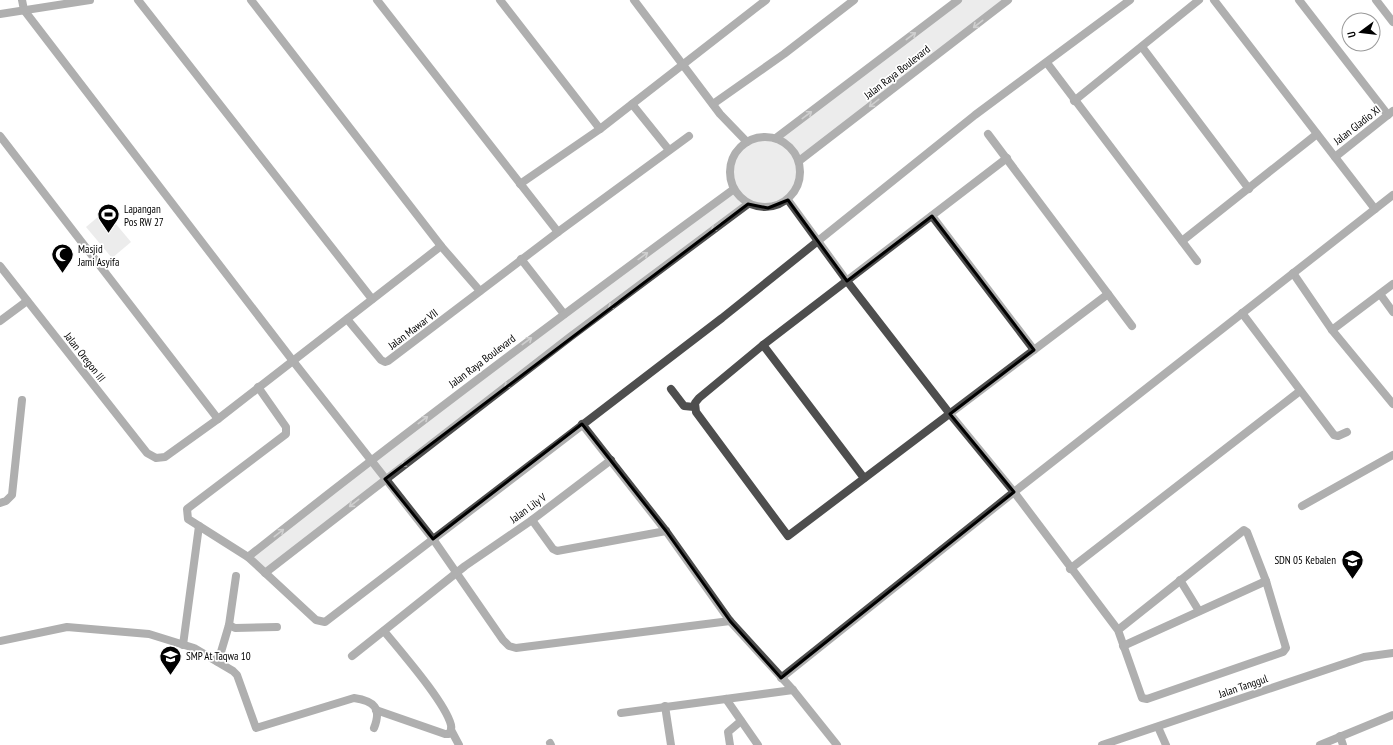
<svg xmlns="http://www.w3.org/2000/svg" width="1393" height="745" viewBox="0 0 1393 745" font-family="'PT Sans Narrow',sans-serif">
  <rect width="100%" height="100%" fill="#fff"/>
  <!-- green -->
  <g fill="#d5d5d5">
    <path d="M958,0h51l-210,161c3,23 -4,42 -30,47 -6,1 -15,-3 -22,-4l-482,369 -17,-16 485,-368 -4,-17 5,-18 13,-12 14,-5 15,1z"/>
    <polygon points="105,211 131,242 112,258 86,227"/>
  </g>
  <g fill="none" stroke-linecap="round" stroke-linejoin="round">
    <!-- minor -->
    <g stroke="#4e4e4e" stroke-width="8">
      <polyline points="22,0 24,10 293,361 433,539 503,640 509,646 516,648 730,621"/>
      <polyline points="138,0 372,299"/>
      <polyline points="251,0 441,246 480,291"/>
      <polyline points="377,0 558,232"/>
      <polyline points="500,0 600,129"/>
      <polyline points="634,0 720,114 747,142"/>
      <polyline points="1214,0 1375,209"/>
      <polyline points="1299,0 1388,115"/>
      <polyline points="1376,0 1393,22"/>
      <polyline points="0,14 90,0"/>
      <polyline points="1142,47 1249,189"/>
      <polyline points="1047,63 1197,261"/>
      <polyline points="1074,101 1199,0"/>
      <polyline points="632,104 669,150"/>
      <polyline points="713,104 784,54 854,0"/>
      <polyline points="988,134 1132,326"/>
      <polyline points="0,136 218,419"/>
      <circle cx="765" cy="172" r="35"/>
      <polyline points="776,138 958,0"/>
      <polyline points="1335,157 1393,111"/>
      <polyline points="1007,158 763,345 699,398 695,403 696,412 788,536 1108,294"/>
      <polyline points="799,161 1008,0"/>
      <polyline points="520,184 600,129 766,0"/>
      <polyline points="788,200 847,281 950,414 1014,492 1118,630 1142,698 1147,699 1283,652 1286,648 1266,581 1247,532 1244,530 1118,630"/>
      <polyline points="932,216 1034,350"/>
      <polyline points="1182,241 1317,134"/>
      <polyline points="521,259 564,314"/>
      <polyline points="0,266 147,453 156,458 165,457 218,419 441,246"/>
      <polyline points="1293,273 1332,330 1393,404"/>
      <polyline points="1380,294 1393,312"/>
      <polyline points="1242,313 1334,435 1338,436 1347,432"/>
      <polyline points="347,319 381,360 385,362 388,361 558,232 689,136"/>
      <polyline points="0,321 27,301"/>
      <polyline points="1332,330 1393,284"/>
      <polyline points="763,345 864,478"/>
      <polyline points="258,387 286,427 286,434 187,509 188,519 248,557 316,620 325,622 722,318 975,115 1130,0"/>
      <polyline points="671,389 684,406 694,407"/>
      <polyline points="582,424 666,531 730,621 793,690 837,745"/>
      <polyline points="0,503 6,501 12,495 22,400"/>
      <polyline points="1302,506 1393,455"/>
      <polyline points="532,520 553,549 557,551 666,531"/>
      <path d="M248,557c159,-126 322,-248 486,-368"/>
      <polyline points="1070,569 1300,391"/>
      <polyline points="265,573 570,337 748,204"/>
      <polyline points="1180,580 1199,611"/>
      <polyline points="229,625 235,628 277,627"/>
      <path d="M0,641l67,-14 82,7 45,14 39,23 4,4 19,53 98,-30c20,3 28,10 20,30"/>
      <polyline points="183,645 199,526"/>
      <polyline points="1123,646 1266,581"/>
      <polyline points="352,656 465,566 532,520 611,460"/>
      <polyline points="218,662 229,625 236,576"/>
      <polyline points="781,678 1014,492 1393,195"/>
      <polyline points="726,699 758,745"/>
      <polyline points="665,706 671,745"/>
      <path d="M376,710l69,24h4c2,-3 3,-5 2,-9 -6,-23 -50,-73 -67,-94"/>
      <polyline points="621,713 793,690"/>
      <polyline points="1158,727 1166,745"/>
      <polyline points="451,730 459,745"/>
      <polyline points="1340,736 1343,745"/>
      <polyline points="550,743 551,745"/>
      <polyline points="730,745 728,732 741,721"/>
      <polyline points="1102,745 1364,657 1393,653"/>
      <polyline points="1320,745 1393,715"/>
    </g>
  </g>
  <!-- one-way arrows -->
  <defs><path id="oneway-shaft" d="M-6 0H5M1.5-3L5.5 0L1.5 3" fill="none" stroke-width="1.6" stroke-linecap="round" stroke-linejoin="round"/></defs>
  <g stroke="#959595">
    <use href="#oneway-shaft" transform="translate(978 24) rotate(142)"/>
    <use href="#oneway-shaft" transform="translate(911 36) rotate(-37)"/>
    <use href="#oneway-shaft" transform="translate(874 103) rotate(142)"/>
    <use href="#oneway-shaft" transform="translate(807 115) rotate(-37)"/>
    <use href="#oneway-shaft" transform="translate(716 227) rotate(143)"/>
    <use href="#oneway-shaft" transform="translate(643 256) rotate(-36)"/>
    <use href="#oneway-shaft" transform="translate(613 305) rotate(143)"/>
    <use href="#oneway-shaft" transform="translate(527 341) rotate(-37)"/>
    <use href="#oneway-shaft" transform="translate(509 384) rotate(142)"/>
    <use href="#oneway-shaft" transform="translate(423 420) rotate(-37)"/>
    <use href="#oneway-shaft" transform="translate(406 463) rotate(143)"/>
    <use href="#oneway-shaft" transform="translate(354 503) rotate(142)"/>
    <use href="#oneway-shaft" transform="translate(279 533) rotate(-38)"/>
  </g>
  <!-- marked area -->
  <path d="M0 0H1393V745H0ZM788,200l59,81 85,-65 102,134 -84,64 64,78 -233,186 -51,-57 -64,-90 -84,-107 -149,115 -48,-60 363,-275 20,4z" fill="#fff" fill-opacity=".55" fill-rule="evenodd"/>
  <path fill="none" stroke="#000" stroke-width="3" stroke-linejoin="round" d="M788,200l59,81 85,-65 102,134 -84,64 64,78 -233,186 -51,-57 -64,-90 -84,-107 -149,115 -48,-60 363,-275 20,4z"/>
  <!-- icons -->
  <defs>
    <symbol id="stadium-pin" viewBox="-11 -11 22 30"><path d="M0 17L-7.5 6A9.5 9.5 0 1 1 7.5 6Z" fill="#000" stroke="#fff"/><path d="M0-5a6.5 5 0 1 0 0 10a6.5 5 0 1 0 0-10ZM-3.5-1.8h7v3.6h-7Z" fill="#fff"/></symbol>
    <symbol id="mosque-pin" viewBox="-11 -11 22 30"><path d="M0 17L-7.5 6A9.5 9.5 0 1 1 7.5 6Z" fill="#000" stroke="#fff"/><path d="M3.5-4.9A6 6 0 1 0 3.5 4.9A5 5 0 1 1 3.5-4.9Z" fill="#fff"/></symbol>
    <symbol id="school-pin" viewBox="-11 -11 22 30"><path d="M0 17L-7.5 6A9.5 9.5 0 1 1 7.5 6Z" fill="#000" stroke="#fff"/><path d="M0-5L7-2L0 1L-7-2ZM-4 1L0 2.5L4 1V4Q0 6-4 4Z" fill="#fff"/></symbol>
  </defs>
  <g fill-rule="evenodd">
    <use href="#stadium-pin" x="96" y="202" width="25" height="34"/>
    <use href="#mosque-pin" x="50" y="242" width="25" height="34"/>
    <use href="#school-pin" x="1340" y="548" width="25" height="34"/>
    <use href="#school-pin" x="158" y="644" width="25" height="34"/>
  </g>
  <g text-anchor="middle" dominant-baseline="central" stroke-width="3.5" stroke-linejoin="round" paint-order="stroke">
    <!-- street labels -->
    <g font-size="11" fill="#000" stroke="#fff">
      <text transform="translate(897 72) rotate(-38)">Jalan Raya Boulevard</text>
      <text transform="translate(1357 125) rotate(-38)">Jalan Gladio XI</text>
      <text transform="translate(413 329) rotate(-37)">Jalan Mawar VII</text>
      <text transform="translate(85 357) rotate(52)">Jalan Oregon III</text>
      <text transform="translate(482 361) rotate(-37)">Jalan Raya Boulevard</text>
      <text transform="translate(528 508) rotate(-36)">Jalan Lily V</text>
      <text transform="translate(1243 686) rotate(-19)">Jalan Tanggul</text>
    </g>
    <!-- poi labels -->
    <g font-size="11" fill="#000" stroke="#fff" text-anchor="start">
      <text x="124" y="209">Lapangan<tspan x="124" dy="13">Pos RW 27</tspan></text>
      <text x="78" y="249">Masjid<tspan x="78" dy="13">Jami Asyifa</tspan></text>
      <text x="1336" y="560" text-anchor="end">SDN 05 Kebalen</text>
      <text x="186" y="656">SMP At Taqwa 10</text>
    </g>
  </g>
  <!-- north arrow -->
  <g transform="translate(1361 32) rotate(255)"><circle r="19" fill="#ffffff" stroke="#999999"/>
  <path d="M0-3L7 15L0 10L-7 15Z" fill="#000000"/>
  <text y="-6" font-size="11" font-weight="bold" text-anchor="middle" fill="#000000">U</text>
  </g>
</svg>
